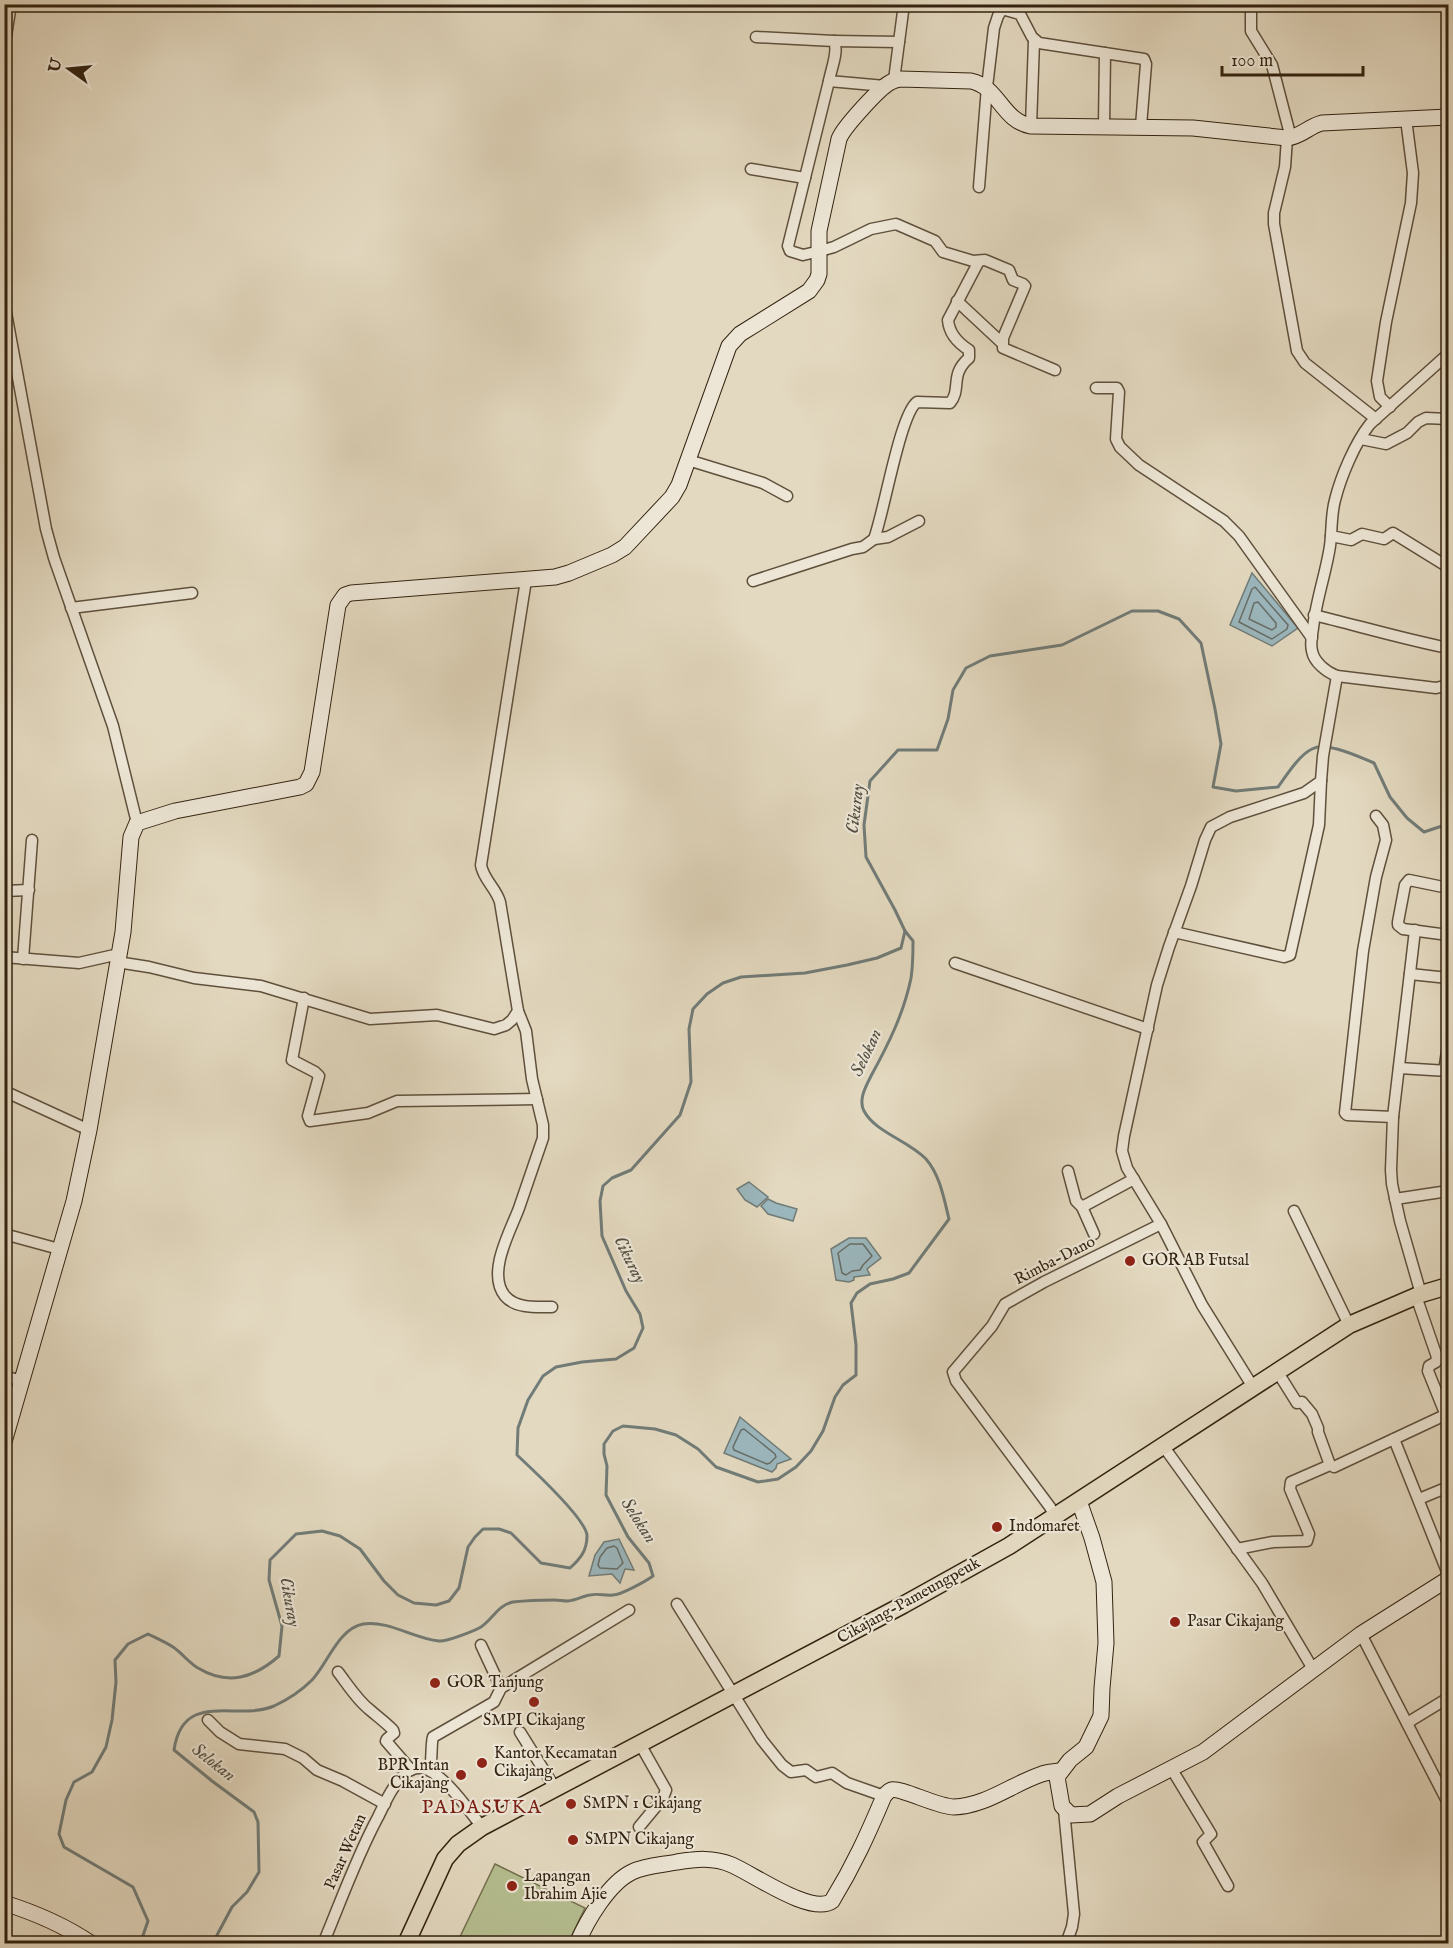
<svg xmlns="http://www.w3.org/2000/svg" width="1453" height="1948" viewBox="0 0 1453 1948" font-family="'IM FELL English',serif">
  <rect width="100%" height="100%" fill="#e3d9c0"/>
  <filter id="stains"><feTurbulence type="fractalNoise" baseFrequency=".00333" numOctaves="4"/><feColorMatrix values="0 0 0 0 .2 0 0 0 0 .09 0 0 0 0 .02 0 0 0 .5 -.17"/></filter>
  <radialGradient id="worn" r=".72"><stop offset=".6" stop-color="#630" stop-opacity="0"/><stop offset="1" stop-color="#630" stop-opacity=".3"/></radialGradient>
  <!-- green -->
  <polygon fill="#b6bf91" stroke="#747150" stroke-width="1.5" points="495,1864 585,1908 568,1943 457,1943"/>
  <!-- water -->
  <g fill="#9bb7be" stroke="#717c78" stroke-width="1.5">
    <polygon points="1252,573 1298,628 1272,646 1230,625"/>
    <polygon points="749,1182 768,1197 757,1207 745,1200 737,1189"/>
    <polygon points="768,1199 776,1203 797,1209 793,1221 768,1214 761,1206"/>
    <polygon points="849,1238 866,1238 881,1258 867,1269 870,1275 854,1277 854,1280 849,1282 836,1280 831,1249"/>
    <polygon points="740,1417 791,1459 777,1464 776,1468 772,1472 724,1453"/>
    <polygon points="619,1539 634,1570 625,1569 620,1583 612,1574 589,1576 595,1555 604,1542"/>
  </g>
  <g fill="none" stroke-linecap="round" stroke-linejoin="round">
    <!-- shore -->
    <g stroke="#676d67" stroke-width="1.5">
      <polygon points="1255,587 1288,625 1287,629 1272,639 1239,622 1252,589"/>
      <polygon points="1258,602 1276,623 1276,627 1272,630 1249,619 1254,603"/>
      <polygon points="850,1244 863,1244 872,1256 863,1265 860,1270 852,1271 846,1275 842,1273 838,1253"/>
      <polygon points="744,1429 775,1454 776,1457 770,1463 767,1464 734,1450 733,1447 741,1430"/>
      <polygon points="614,1546 617,1548 623,1563 617,1569 600,1568 598,1565 600,1557 607,1548"/>
    </g>
    <!-- stream -->
    <g stroke="#717c78" stroke-width="3">
      <polyline points="4,1943 6,1944"/>
      <path d="M140,1944l8,-23 -15,-34 -69,-40 -5,-13 7,-34 8,-18 18,-10 14,-25 6,-27 4,-38 -1,-22 13,-16 20,-10c8,4 17,8 25,13 9,6 16,16 25,21 30,18 56,10 81,-12l3,-30 -13,-46 1,-20 26,-26 26,-3 18,5 20,13 24,32 14,14 16,8 22,2 13,-4 10,-13 9,-41 7,-10 8,-8h16l12,4 30,30 29,5c10,-9 17,-17 17,-32 0,-16 -56,-68 -70,-81l1,-27 10,-28 15,-24 13,-9 26,-5 34,-3 18,-11 9,-20 -3,-14 -14,-23 -24,-55 -2,-35 3,-15 9,-8 19,-8 49,-55 11,-33 -2,-53 4,-20 14,-15 16,-11 18,-6 64,-4 42,-8 30,-7 24,-10 4,-17 -10,-21 -29,-53 -2,-32 6,-44 28,-31h39l11,-31 5,-29 13,-22 24,-12 72,-11 70,-34h26l21,8 22,24 14,66 6,35 -8,43 23,4 42,-4c8,-11 21,-32 34,-38 15,-8 47,8 62,14l16,34 17,21 17,14 24,-8"/>
      <path d="M215,1944l2,-9 15,-28 15,-15 12,-20 -1,-50 -4,-10 -42,-31 -38,-31c9,-61 63,-28 100,-44 13,-6 28,-16 38,-26 16,-17 26,-51 51,-56 26,-4 51,15 76,17 7,1 35,-10 42,-14 12,-8 17,-22 32,-25 9,-1 32,-2 41,-2 5,0 9,1 14,1 8,-1 15,-5 22,-6 8,-2 15,1 23,0 8,0 33,-14 40,-19l-4,-13 -21,-26 -22,-42 1,-29 -3,-12v-10l9,-13 10,-5 32,3 21,6 22,14 18,18 42,15 20,-3 18,-12 15,-16 12,-20 12,-34 8,-12 13,-10v-30l-5,-42 6,-10 13,-9 23,-5 16,-6 40,-54c-5,-20 -9,-44 -23,-60 -17,-18 -51,-27 -62,-48 -6,-11 2,-25 7,-35 17,-31 33,-63 40,-98 2,-12 2,-25 2,-37l-8,-10"/>
    </g>
    <defs>
      <g id="street">
        <polyline points="1251,4 1251,31 1272,65 1291,138"/>
        <polyline points="1002,9 1020,14 1032,37 1039,43 1144,59 1146,64 1141,126"/>
        <path d="M756,37l78,4c5,10 -3,28 -5,40l56,5"/>
        <polyline points="834,41 899,42"/>
        <polyline points="4,49 11,4"/>
        <polyline points="894,80 904,4"/>
        <polyline points="829,81 788,246 790,251 803,255 820,251 834,247 871,229 896,224 935,241 943,252 973,261 985,260 1009,270 1013,280 1023,284 1025,286 1003,338 1003,348 1055,370"/>
        <polyline points="1031,126 1034,41"/>
        <polyline points="1104,126 1105,53"/>
        <polyline points="1287,138 1285,167 1274,213 1274,224 1297,351 1305,363 1376,419"/>
        <polyline points="751,169 805,178"/>
        <polyline points="979,187 987,87 994,28 998,16 1005,5"/>
        <polyline points="957,301 1002,343"/>
        <polyline points="4,302 46,529 54,558 113,726 137,823"/>
        <path d="M1448,354l-78,70c-15,19 -29,52 -35,76 -4,14 -3,31 -5,46 -4,27 -14,54 -17,82 -1,7 -3,15 -1,23 2,11 14,21 25,25l99,12 12,-3"/>
        <polyline points="1096,388 1117,388 1119,392 1116,439 1120,447 1139,465 1224,521 1239,536 1312,638"/>
        <polyline points="1390,407 1380,397 1377,381 1386,322 1411,203 1413,173 1406,119"/>
        <polyline points="1361,439 1386,444 1407,433 1418,422 1426,418 1448,419"/>
        <polyline points="688,460 763,483 787,496"/>
        <polyline points="1331,536 1351,540 1362,534 1384,539 1393,533 1448,567"/>
        <polyline points="874,539 888,537 919,521"/>
        <path d="M526,580l-45,285c2,14 15,23 19,37l18,109 8,20 6,48 11,46v13c-8,23 -16,47 -24,70 -8,22 -33,65 -14,88 11,13 32,11 47,11"/>
        <path d="M753,581l99,-32 11,-2 11,-8c10,-26 26,-125 43,-137l33,1c12,-14 -1,-28 19,-45v-8c-11,-7 -20,-17 -21,-30l31,-59"/>
        <polyline points="71,608 192,593"/>
        <path d="M1314,615c45,11 89,24 134,33"/>
        <polyline points="1376,816 1383,825 1386,840 1376,877 1363,951 1345,1113 1347,1115 1393,1117"/>
        <polyline points="1448,888 1409,880 1405,885 1398,922 1398,925 1403,929 1448,935"/>
        <polyline points="4,891 29,890"/>
        <polyline points="1415,930 1393,1117 1391,1170 1392,1184 1400,1221 1421,1294"/>
        <polyline points="1174,932 1284,957 1290,955 1319,825 1321,781"/>
        <polyline points="4,957 79,963 119,954"/>
        <polyline points="23,959 32,840"/>
        <polyline points="117,962 149,967 194,978 261,986 370,1019 437,1015 494,1029 506,1025 512,1020 518,1011"/>
        <polyline points="955,963 1148,1029"/>
        <polyline points="1410,974 1448,978"/>
        <polyline points="304,998 292,1060 315,1072 319,1076 308,1116 310,1121 368,1113 397,1101 537,1099"/>
        <polyline points="1399,1068 1448,1071"/>
        <polyline points="1444,1071 1448,1045"/>
        <polyline points="4,1091 89,1130"/>
        <polyline points="1068,1171 1076,1201 1082,1207 1134,1179"/>
        <polyline points="1395,1199 1448,1191"/>
        <polyline points="1082,1207 1094,1234"/>
        <polyline points="1294,1211 1349,1325"/>
        <polyline points="4,1234 59,1249"/>
        <polyline points="1277,1371 1297,1403 1302,1402 1312,1414 1318,1428 1318,1432 1330,1465"/>
        <polyline points="4,1376 22,1381"/>
        <polyline points="1253,1387 1202,1305 1161,1224 1127,1168 1122,1151 1124,1136 1157,985 1169,947 1191,886 1205,840 1211,827 1230,817 1304,793 1321,781 1323,756 1337,676"/>
        <polyline points="1394,1439 1448,1574"/>
        <polyline points="1164,1447 1262,1583 1313,1669"/>
        <polyline points="1419,1499 1448,1487"/>
        <polyline points="1055,1517 1050,1507 956,1381 953,1372 992,1326 1005,1304 1044,1282 1161,1224"/>
        <polyline points="1237,1549 1273,1542 1307,1541 1309,1534 1290,1489 1291,1482 1330,1465 1334,1467 1445,1415 1445,1413 1428,1371 1429,1366 1436,1362 1437,1357 1416,1296"/>
        <polyline points="677,1604 762,1740 782,1765 791,1772 806,1770 816,1777 832,1773 847,1783 884,1796"/>
        <polyline points="1361,1634 1448,1803"/>
        <polyline points="481,1645 501,1688"/>
        <path d="M338,1672c10,13 19,28 32,38 8,7 15,12 23,20l1,3 -7,6 -1,2 25,29"/>
        <polyline points="208,1720 220,1732 239,1744 285,1749 303,1758 317,1770 343,1781 385,1804"/>
        <polyline points="1407,1723 1448,1698"/>
        <polyline points="520,1732 555,1788"/>
        <polyline points="1171,1768 1211,1834 1203,1842 1228,1886"/>
        <path d="M430,1770c2,-9 1,-28 3,-33l61,-35 7,-14 128,-78"/>
        <polyline points="1064,1810 1074,1914 1072,1927 1066,1944"/>
        <polyline points="639,1827 663,1798 666,1790 640,1744"/>
        <path d="M323,1944c18,-43 33,-86 55,-127 7,-14 14,-31 26,-42 4,-5 10,-7 16,-7 20,0 50,44 62,59"/>
      </g>
      <g id="secondary">
        <path d="M4,1442l70,-241 15,-71 34,-198 8,-95 6,-14 38,-12 125,-24 6,-3 6,-12 26,-167 7,-10 6,-2 204,-16 14,-4 43,-18 13,-8 47,-50 7,-12 50,-139 11,-12 69,-43 8,-11 2,-6v-43l20,-92c4,-11 41,-52 52,-57 4,-2 5,-2 9,-3l71,2c28,6 31,40 60,45l162,2 94,10c14,-1 22,-12 35,-15l126,-6"/>
        <polyline points="1079,1501 1092,1538 1104,1582 1106,1643 1102,1688 1101,1716 1086,1747 1070,1760 1057,1777 1062,1806 1071,1815 1090,1814 1118,1796 1203,1752 1361,1634 1448,1579"/>
        <path d="M4,1903c32,10 60,22 88,41"/>
        <path d="M577,1944c10,-24 32,-61 55,-72 14,-7 31,-7 45,-10 19,-3 36,-5 55,3 21,9 80,51 100,36 22,-36 36,-67 52,-105 3,-3 4,-5 7,-6 9,-3 47,17 63,17 32,-1 58,-23 88,-33 5,-2 12,-2 18,-3"/>
      </g>
      <polyline id="primary" points="406,1944 445,1859 458,1844 482,1827 903,1605 1009,1546 1349,1325 1421,1294 1448,1286"/>
    </defs>
    <!-- street casing -->
    <use href="#street" stroke="#5f503c" stroke-width="13"/>
    <!-- secondary casing -->
    <use href="#secondary" stroke="#332310" stroke-width="17"/>
    <!-- primary casing -->
    <use href="#primary" stroke="#332310" stroke-width="19"/>
    <!-- street -->
    <use href="#street" stroke="#ede6d6" stroke-width="10"/>
    <!-- secondary -->
    <use href="#secondary" stroke="#ede6d6" stroke-width="15"/>
    <!-- primary -->
    <use href="#primary" stroke="#e3d9c0" stroke-width="16"/>
  </g>
  <!-- markers -->
  <g fill="#8f2418" stroke="#ede6d6" stroke-width="2">
    <circle cx="1130" cy="1261" r="6"/>
    <circle cx="997" cy="1527" r="6"/>
    <circle cx="1175" cy="1622" r="6"/>
    <circle cx="435" cy="1683" r="6"/>
    <circle cx="534" cy="1702" r="6"/>
    <circle cx="482" cy="1763" r="6"/>
    <circle cx="461" cy="1775" r="6"/>
    <circle cx="571" cy="1804" r="6"/>
    <circle cx="573" cy="1840" r="6"/>
    <circle cx="512" cy="1886" r="6"/>
  </g>
  <g text-anchor="middle" dominant-baseline="central" stroke-width="4.5" stroke-linejoin="round" paint-order="stroke">
    <!-- street labels -->
    <g font-size="16" fill="#332310" stroke="#ede6d6">
      <text transform="translate(1055 1261) rotate(-27)">Rimba-Dano</text>
      <text transform="translate(909 1601) rotate(-29)">Cikajang-Pameungpeuk</text>
      <text transform="translate(346 1852) rotate(-66)">Pasar Wetan</text>
    </g>
    <!-- poi labels -->
    <g font-size="16" fill="#332310" stroke="#ede6d6" text-anchor="start">
      <text x="1142" y="1261">GOR AB Futsal</text>
      <text x="1009" y="1527">Indomaret</text>
      <text x="1187" y="1622">Pasar Cikajang</text>
      <text x="447" y="1683">GOR Tanjung</text>
      <text x="534" y="1721" text-anchor="middle">SMPI Cikajang</text>
      <text x="494" y="1754">Kantor Kecamatan<tspan x="494" dy="18">Cikajang</tspan></text>
      <text x="449" y="1766" text-anchor="end">BPR Intan<tspan x="449" dy="18">Cikajang</tspan></text>
      <text x="583" y="1804">SMPN 1 Cikajang</text>
      <text x="585" y="1840">SMPN Cikajang</text>
      <text x="524" y="1877">Lapangan<tspan x="524" dy="18">Ibrahim Ajie</tspan></text>
    </g>
    <!-- water labels -->
    <g font-size="18" font-style="italic" fill="#524f44" stroke="#ede6d6">
      <text transform="translate(856 809) rotate(-83)">Cikuray</text>
      <text transform="translate(867 1053) rotate(-65)">Selokan</text>
      <text transform="translate(629 1260) rotate(64)">Cikuray</text>
      <text transform="translate(638 1521) rotate(57)">Selokan</text>
      <text transform="translate(289 1602) rotate(80)">Cikuray</text>
      <text transform="translate(213 1763) rotate(38)">Selokan</text>
    </g>
    <!-- quarter labels -->
    <g font-size="20" letter-spacing="1.5" fill="#7a1f14" stroke="#ede6d6">
      <text x="482" y="1807">PADASUKA</text>
    </g>
  </g>
  <!-- margin -->
  <rect width="1453" height="1948" fill="none" stroke="#e3d9c0" stroke-width="24"/>
  <rect x="6" y="6" width="1441" height="1936" fill="none" stroke="#332310" stroke-width="3"/>
  <rect x="12" y="12" width="1429" height="1924" fill="none" stroke="#332310" stroke-width="1.5"/>
  <!-- north arrow -->
  <g transform="translate(69 69) rotate(285)" stroke="#ede6d6" stroke-width="4.5" paint-order="stroke">
  <path d="M0-4.5L10 22L0 15L-10 22Z" fill="#332310"/>
  <text y="-9" font-size="16" font-weight="bold" text-anchor="middle" fill="#332310">U</text>
  </g>
  <!-- scale -->
  <path d="M1222 66v9h141v-9" fill="none" stroke="#332310" stroke-width="3"/>
  <text x="1231" y="66" font-size="18" fill="#332310" stroke="#ede6d6" stroke-width="4.5" paint-order="stroke">100 m</text>
  <rect width="100%" height="100%" filter="url(#stains)"/>
  <rect width="100%" height="100%" fill="url(#worn)"/>
</svg>
